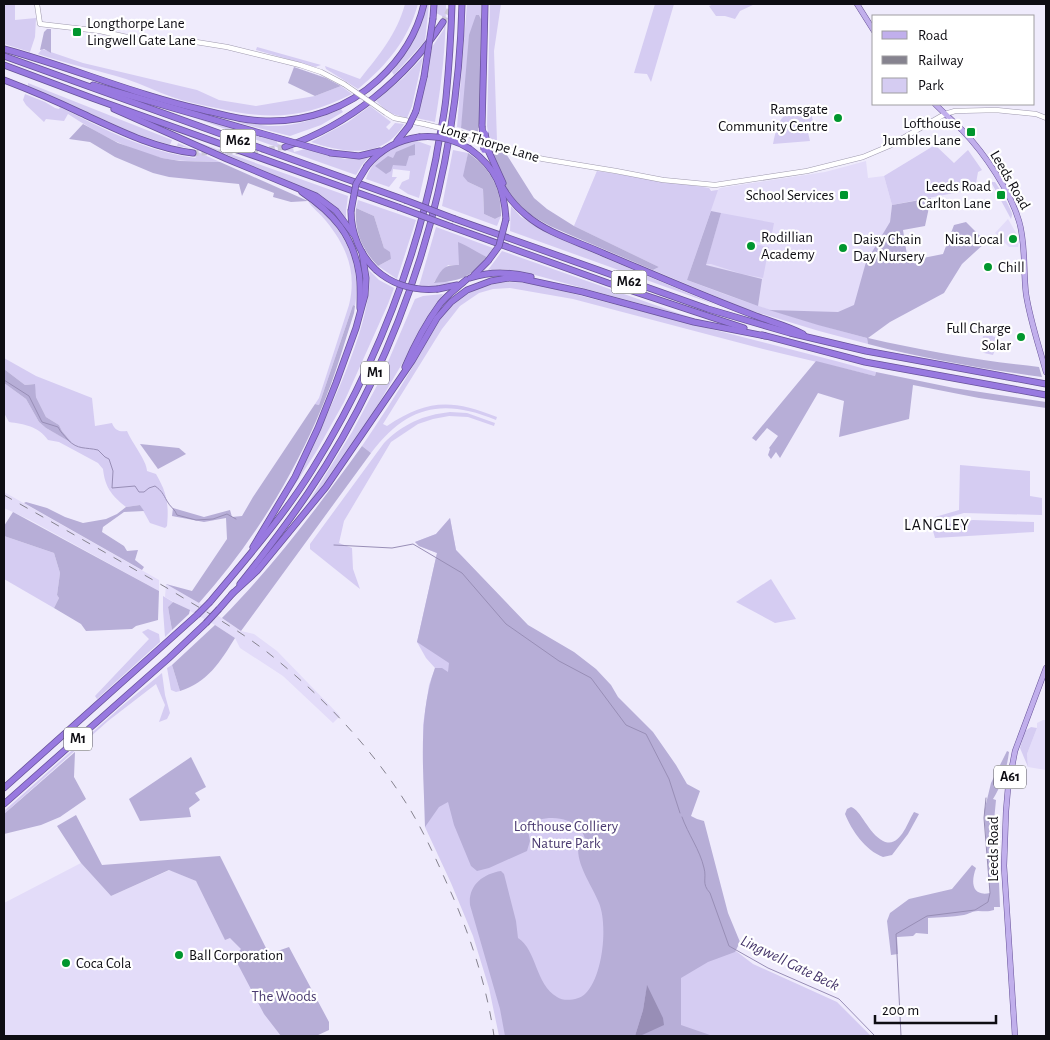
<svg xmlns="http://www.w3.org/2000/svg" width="1050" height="1040" viewBox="0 0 1050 1040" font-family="'Alegreya Sans',sans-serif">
  <rect width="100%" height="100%" fill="#efebfc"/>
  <!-- built -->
  <g fill="#e3dcf9">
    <polygon points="866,161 868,178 884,176 892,205 890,222 867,338 818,325 739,300 687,280 574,226 597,171 709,188 711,191 718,190 720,188 825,172"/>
    <polygon points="1008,219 1019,238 1018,247 1009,247 995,233"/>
    <polygon points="4,492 159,580 159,591 30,520 4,508"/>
    <polygon points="166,584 199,603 241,631 254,634 277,651 340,716 333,723 283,676 240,648 235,638 215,625 165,597"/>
    <polygon points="1043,720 1046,720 1046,770 1028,767 1027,754 1037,728 1037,723"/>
    <polygon points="81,863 111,896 170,870 196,881 225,939 230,937 242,949 281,1036 4,1036 4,903"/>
  </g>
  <!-- green -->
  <g fill="#d5ccf2">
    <polygon points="8,4 15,4 15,20 36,18 35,37 30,52 4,44 4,6"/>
    <path d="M405,4h13c-10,36 -31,61 -60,85l-32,-20 -1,-3 35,13c19,-24 37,-45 45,-75z"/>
    <path d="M427,4h2l-4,37 -31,34 -2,-3c16,-21 29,-43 35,-68z"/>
    <path d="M437,4h9c0,39 -4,78 -11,118l-19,-4 11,-44 5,-27 12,-18 -2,-13 -6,-3z"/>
    <polygon points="467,4 482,4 481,19 479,15 461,128 457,127"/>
    <polygon points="490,4 501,4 494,51 497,141 489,139 487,126"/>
    <polygon points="655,4 674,4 651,82 647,74 634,73"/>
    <polygon points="714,4 755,4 740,11 735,19 725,16 716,16 709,6"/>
    <polygon points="257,47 321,65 315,67 256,50"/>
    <path d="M42,49l41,14 114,27 22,10 37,6 59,-10 26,-10 11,8c-50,25 -82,26 -136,14 -14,-3 -30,-6 -44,-11 -15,-5 -30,-13 -46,-18 -29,-9 -59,-15 -88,-25z"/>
    <polygon points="423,57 412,106 407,118 389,113 376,101 403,78"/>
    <polygon points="28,83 172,140 170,145 133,133 28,86"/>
    <path d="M25,94l20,8 10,6 4,1 1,-2c46,23 84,44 136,51l-7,-10 -12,-2 1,-3 42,19c-19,-1 -39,0 -58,-4 -34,-8 -65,-25 -94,-44l-4,7 -18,-2 -2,3 -18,-17 -3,-5z"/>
    <path d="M811,105l3,10 -2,1 1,6 -7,2 4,17 -37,3c6,-28 9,-32 38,-39z"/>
    <path d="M370,106l21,16 -5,5 3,3 6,-7 9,1c-21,36 -60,29 -93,18l37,-20z"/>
    <path d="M341,109l2,3 -22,13 -31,11 -54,-14c10,0 21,3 32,4 25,1 49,-7 73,-17z"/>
    <polygon points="189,116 277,141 277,143 288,149 293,148 294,152 305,149 345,159 369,157 362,165 356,175"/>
    <path d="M417,141l14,5 -12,52 -11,-4 -9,-6 3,-6 7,-3 1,-8 -17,-2 -1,8h5l-8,10 -23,-8c7,-22 29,-35 51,-38z"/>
    <polygon points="197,142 348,196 346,211 346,220 339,211 281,178"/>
    <polygon points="935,145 954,163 968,150 982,170 978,172 975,189 892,205 884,176"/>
    <polygon points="453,150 468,153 466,163 468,182 483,189 484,214 495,219 501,216 497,226 442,206"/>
    <path d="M597,171l112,17 2,3 7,-1 -31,90c59,23 118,42 180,58l1,6 -49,-13 -73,-22 -93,-39 6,-3 -85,-41z"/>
    <path d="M991,182h4c2,2 16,27 16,29 2,4 1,4 0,8z"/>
    <polygon points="358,200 416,220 397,279 378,266 391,259 384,248 374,216 356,208"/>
    <path d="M308,201c36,24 54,62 47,105l-2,-1 -34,100 -4,-1 4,-6 30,-93c8,-33 -2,-58 -23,-84 -5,-7 -15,-14 -18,-20z"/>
    <polygon points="511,206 521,217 551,235 716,305 510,231"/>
    <polygon points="721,213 774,223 770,244 748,240 748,243 769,247 763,278 742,274 711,264 706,264"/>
    <polygon points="436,227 493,248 487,257 474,252 459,266 448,265 434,282 454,282 437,286 419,286"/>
    <polygon points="502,251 689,317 524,272 502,269 488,270"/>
    <path d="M369,270l10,10 15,8 -6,16 -44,98 -28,50 -29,45c1,-11 17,-35 23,-47 21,-41 65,-135 59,-180z"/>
    <path d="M507,282l24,1 305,78 40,11 -1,4 -112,-27 -190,-50 -63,-11 -17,1 -14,4 -19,13 -18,23 -59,95 4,2c40,-27 65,-27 110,-9l-1,3c-54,-22 -89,-14 -125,33l-9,-7c17,-25 34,-51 50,-78 13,-23 24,-51 45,-67 15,-12 31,-17 50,-19z"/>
    <polygon points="443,294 369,420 328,479 300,516 352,432 381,378 415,299 423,296"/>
    <polygon points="983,336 992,336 995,337 995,350 993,355 984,353 981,350"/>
    <path d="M4,358l32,18 56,22 3,28 17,-3c3,8 8,9 15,8 5,12 20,30 20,40l9,3c11,19 13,30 11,52l-2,2 -15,-5 -10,-18 -14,2c-15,-12 -21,-20 -23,-38l-5,-6 -39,-21 -11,-2c-10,-14 -24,-16 -39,-18l-5,-9v-30l22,16 13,23 7,6 25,14 -9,-11 -3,-6 -13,-8 -10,-20 -2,-13 -9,1 -21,-16z"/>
    <path d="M450,412l17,1 28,10 -1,3 -26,-9 -19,-1 -16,3 -15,5 -27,18 -47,79 -5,22 13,5 1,21 7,20 -50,-40v-5l74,-101c19,-19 39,-28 66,-31z"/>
    <polygon points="960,465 1030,471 1030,496 1042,498 1042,515 964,513 942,519 937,519 935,517 959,510"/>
    <polygon points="450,518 456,550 510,607 721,918 732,948 753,964 837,1002 871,1036 499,1036 489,988 473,936 451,883 425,827 423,725 429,685 435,668 426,658 417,642 437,553 419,546 415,542 436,534"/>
    <polygon points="973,520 1034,522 1034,532 935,538 933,531 952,523"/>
    <polygon points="4,536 54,553 60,573 57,595 59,598 54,608 4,579"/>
    <polygon points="771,579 796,619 775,623 736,602"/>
    <polygon points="163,596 173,602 168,607 172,630 165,637 163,610"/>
    <polygon points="148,629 159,634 160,642 97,699 95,696 149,639 142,632"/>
    <polygon points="172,665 180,691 176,692 171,690 167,668"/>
    <polygon points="162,673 165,695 170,713 167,719 159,722 165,705 156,684 108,721 4,814 4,811 123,705"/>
    <polygon points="1031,727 1037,728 1027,754 1028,767 1020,748 1025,731"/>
  </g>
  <!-- forest -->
  <g fill="#b7aed7">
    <polygon points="476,15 479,15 481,19 480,126 478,126 478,134 461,128 469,35"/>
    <polygon points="47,29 51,29 51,53 44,49 40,50 44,32"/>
    <polygon points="294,67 326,78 341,86 315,96 288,83"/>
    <polygon points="83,124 118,143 162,158 180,161 220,162 308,201 291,202 273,197 274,193 248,183 242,196 239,184 169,177 153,173 115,157 90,142 69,139"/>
    <polygon points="415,144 415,155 409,156 406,166 393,165 391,171 386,174 375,166 388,156 393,158 396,152"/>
    <path d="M490,147l15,5 29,46 13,11 27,17 85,41 -6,3c-24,-10 -47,-20 -71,-30 -20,-9 -44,-17 -60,-33 -15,-14 -28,-40 -32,-60z"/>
    <path d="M468,153c22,14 34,37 33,63l-6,3 -11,-5 -1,-25 -15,-7 -5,-6z"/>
    <path d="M931,198l-6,28 -22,4 5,31 35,-7 11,-29 12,-3 20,20 -24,22 -18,29 -54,29 -22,16c56,13 114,23 171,29l3,10c-58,-8 -117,-18 -174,-33l-1,-6 -49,-13 -49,-15 69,2 16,-7 12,-43 24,-40 2,-17z"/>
    <path d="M356,208l18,8 10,32 6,4 1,7 -13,7c-16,-16 -24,-35 -22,-58z"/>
    <polygon points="711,211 721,213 706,265 762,279 758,306 687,280"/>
    <path d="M458,242c12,5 18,10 29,15 -17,21 -27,24 -53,26 8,-14 9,-18 25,-18z"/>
    <path d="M353,305l2,1 -1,7c-10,31 -19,64 -32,94 -30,72 -71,138 -123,196l-33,-19 26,7 35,-52 -1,-21 -22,4 -32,-6 1,-8 31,9 26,-7 2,7 10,-1 11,-19 62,-93 4,1z"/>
    <polygon points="816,361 875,376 876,372 954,388 1046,402 1046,408 979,398 913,385 909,419 839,437 844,401 818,393 780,458 776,452 771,459 768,455 770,449 769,448 778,436 767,428 756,441 752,438"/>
    <polygon points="4,369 25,385 35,384 36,397 46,417 59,425 62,431 72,443 46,428 39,422 26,399 4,383"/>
    <polygon points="140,444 179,448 186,454 158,469"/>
    <path d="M362,446l9,7 -130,178 -19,-13c53,-54 95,-110 140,-172z"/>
    <polygon points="26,502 47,508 65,517 83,523 106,519 117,514 126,507 140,505 144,511 124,512 103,527 102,532 124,546 127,551 138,550 135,560 144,567 142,570 24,503"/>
    <polygon points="13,512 159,591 158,620 136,626 132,629 86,631 81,624 54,608 59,598 57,595 60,573 54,553 4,536 4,526"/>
    <path d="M450,518l6,32 72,75 46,27 22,17 15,16 7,12 35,35 23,33 11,19 13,7 -9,25 6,3 7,2 24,92 12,29 -5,10 -27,10 -27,16v47l29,10v1h-70l6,-4 1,-46 -4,24 -8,26h-130l-5,-27 -30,-104c-2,-19 12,-31 31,-34l3,3 12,47 2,17c19,12 17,46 39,59 7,5 22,3 28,-3 18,-17 23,-69 14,-91 -7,-18 -25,-41 -20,-60l7,-3c-2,-3 -3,-8 -6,-11 -13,-14 -37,-14 -53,-4l3,16 -3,10 -38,17 -12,3 -6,-5 -17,-41 -6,-23 -9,5 -14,20c-1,-52 -8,-110 10,-159h7l6,4 1,-9 -32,-21 20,-89 -18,-7 -4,-4 21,-8z"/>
    <polygon points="173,602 190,610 189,614 172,630 168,607"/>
    <path d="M215,625l20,13c-14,23 -28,45 -55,53l-8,-26z"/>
    <path d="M1007,751l2,1c-2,16 -7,33 -16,47l3,1 -4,41 1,10 5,8 2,48h-6v3c-6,2 -10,1 -16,1 -6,0 -9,3 -14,4 -12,2 -24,2 -36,3v16l-12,-1 -3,3 -16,1 1,17 -7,1 -4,-34 3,-8 19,-14 43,-10 20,-24 4,3c-5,13 -5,29 14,25l-6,-81 7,-29z"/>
    <polygon points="75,752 74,777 86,799 60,817 41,825 4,834 4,814"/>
    <polygon points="191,757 206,787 195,793 200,800 189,808 191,817 140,821 129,799"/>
    <path d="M851,807c10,3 17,26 32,34 17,8 24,-18 31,-29l5,2 -11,20 -16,21 -9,2c-18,-7 -31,-26 -38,-43l2,-5z"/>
    <polygon points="76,815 102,865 220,856 269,954 289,947 329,1022 329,1030 316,1036 281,1036 264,1014 234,957 241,949 230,938 225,940 196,881 169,870 111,896 81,863 57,826"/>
  </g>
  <!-- water -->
  <polygon fill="#988eb6" points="647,985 663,1018 664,1025 640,1036 635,1036 643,1010"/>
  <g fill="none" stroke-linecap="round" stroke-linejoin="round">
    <!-- stream -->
    <g stroke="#988eb6" stroke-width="1">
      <path d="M4,380l25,16 13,26 16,5c3,6 6,8 10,13 10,10 17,7 30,10l7,7 4,2 4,12 -1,17 23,-2 4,6h5l5,-4 6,-2c7,5 8,8 12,15 3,6 8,8 10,14l19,5 17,-1 14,-5 9,5"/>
      <polyline points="334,545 392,548 413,544 462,573 506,624 559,661 591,678 626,725 646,734 669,779 680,813"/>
      <path d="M682,817c6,17 18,33 22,51 3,11 -3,15 6,25l19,53 39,22 71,31 36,37"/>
      <polyline points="901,1036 896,934 927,916 975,910 988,902 990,893 984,818 986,798"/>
    </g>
    <!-- highway-tunnel -->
    <g stroke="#cdcad9" stroke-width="5.5" stroke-dasharray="5.5 3" stroke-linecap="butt">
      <polyline points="443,22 452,4"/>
      <polyline points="193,153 256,151 285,147"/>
    </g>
    <defs>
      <g id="secondary">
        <polyline points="37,4 40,24 100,31 140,40 196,42 227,47 300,65 321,72 344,84"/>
        <polyline points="386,113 394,118 424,124"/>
        <polyline points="469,135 522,154 543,159 616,171 663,180 715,185 807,171 863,157 889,146 945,114 955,111 996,110 1036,114 1046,118"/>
      </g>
      <g id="primary">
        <polyline points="857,4 874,31"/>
        <path d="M935,104c9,9 19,18 28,27 22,23 47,60 56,90 7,23 4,49 7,73 4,26 13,52 20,78"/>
        <polyline points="1015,1036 1004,866 1006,811 1008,788 1015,751 1046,668"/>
      </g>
      <g id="highway">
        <polyline points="433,18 434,4"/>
        <path d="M4,49c67,18 131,46 199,61 21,5 42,11 63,11 41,1 82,-13 112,-41 22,-20 39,-46 46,-76"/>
        <polyline points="4,56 405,200"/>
        <polyline points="4,65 92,98 398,207"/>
        <path d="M4,80c26,10 52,21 77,33 37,17 72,35 112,40"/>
        <polyline points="93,85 260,133"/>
        <polyline points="114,109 227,159 316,196 336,211 354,235"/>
        <polyline points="416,111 424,77"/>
        <polyline points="482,126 485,4"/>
        <polyline points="397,141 409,126"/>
        <path d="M285,147c64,-22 121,-68 158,-125"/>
        <path d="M470,149c26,19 34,39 36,70"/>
        <polyline points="488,150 503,183"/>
        <polyline points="331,153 359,156 380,151"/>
        <path d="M367,166c13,-16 31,-26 52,-29"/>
        <path d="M500,183c7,13 15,23 26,32 22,19 53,27 79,39 50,21 100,43 151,62 16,6 32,10 47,18"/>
        <path d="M302,192c31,21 51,43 57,81 2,12 1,24 1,35"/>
        <path d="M351,211c0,22 9,44 25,59"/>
        <polyline points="455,219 708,309 790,333 866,351 1046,384"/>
        <polyline points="452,227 608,283 744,328"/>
        <polyline points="474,275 488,261"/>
        <path d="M470,278c21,-7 39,-6 61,-1"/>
        <polyline points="438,289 457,285"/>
        <polyline points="762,335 865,362 1046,395"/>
        <path d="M405,367c9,-21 21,-44 35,-63 7,-9 17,-16 26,-24"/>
        <polyline points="253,547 295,477 318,428 336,383 356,328 365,295 366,278 362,252"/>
        <path d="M240,584c24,-30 47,-60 68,-91 97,-143 150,-317 154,-489"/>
        <polyline points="232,594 257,571 326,487 412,361 437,318 451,302 467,290 491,281 508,278 523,279 583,292 694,322 765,336"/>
        <path d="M210,602c36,-43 73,-85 102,-132 59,-95 102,-202 124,-312 3,-20 8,-40 10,-60 3,-31 5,-63 6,-94"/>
        <polyline points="219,609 233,593"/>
        <polyline points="4,788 197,615"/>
        <polyline points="4,804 169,658 206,623"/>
      </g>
    </defs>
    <!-- secondary casing -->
    <use href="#secondary" stroke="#a09baf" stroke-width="5.5"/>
    <!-- primary casing -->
    <use href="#primary" stroke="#685398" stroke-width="6"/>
    <!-- highway casing -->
    <use href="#highway" stroke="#685398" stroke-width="7"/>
    <!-- secondary -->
    <use href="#secondary" stroke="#fff" stroke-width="4.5"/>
    <!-- primary -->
    <use href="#primary" stroke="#c1afec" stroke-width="5"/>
    <!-- highway -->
    <use href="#highway" stroke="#9879e0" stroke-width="5.5"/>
    <!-- rail -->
    <path stroke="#86838f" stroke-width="1" stroke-dasharray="9 9" stroke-linecap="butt" d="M4,495c55,31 109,62 163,93 34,21 69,40 100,64 56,44 107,98 144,159 16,27 29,57 42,86 19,44 34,91 41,139"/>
    <defs>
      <g id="secondary-bridge">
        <polyline points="344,84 386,113"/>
        <polyline points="424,124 469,135"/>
      </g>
      <g id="highway-bridge">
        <polyline points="424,77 433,18"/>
        <polyline points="409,126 416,111"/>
        <polyline points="482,126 484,150"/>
        <polyline points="260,133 331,153"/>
        <polyline points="485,133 488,150"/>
        <path d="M419,137c18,-2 35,2 51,12"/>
        <polyline points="405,200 455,219"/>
        <polyline points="398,207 452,227"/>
        <polyline points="351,211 356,184 367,166"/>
        <polyline points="488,261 499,246 506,219"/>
        <path d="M376,270c18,16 39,21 62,19"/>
        <polyline points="197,615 210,602"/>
        <polyline points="206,623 219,609"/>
      </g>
    </defs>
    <!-- secondary-bridge casing -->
    <use href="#secondary-bridge" stroke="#a09baf" stroke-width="5.5" stroke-linecap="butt"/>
    <!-- highway-bridge casing -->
    <use href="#highway-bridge" stroke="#685398" stroke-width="7" stroke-linecap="butt"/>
    <!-- secondary-bridge -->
    <use href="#secondary-bridge" stroke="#fff" stroke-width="4.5"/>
    <!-- highway-bridge -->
    <use href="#highway-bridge" stroke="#9879e0" stroke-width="5.5"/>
  </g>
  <!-- markers -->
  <g fill="#00962e" stroke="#fff" stroke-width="2">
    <rect x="72" y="27" width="10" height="10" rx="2.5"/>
    <circle cx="838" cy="118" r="5"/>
    <rect x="966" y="127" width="10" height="10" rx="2.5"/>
    <rect x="839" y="190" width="10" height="10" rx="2.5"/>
    <rect x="996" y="190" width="10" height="10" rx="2.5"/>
    <circle cx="1013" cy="239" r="5"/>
    <circle cx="751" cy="246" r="5"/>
    <circle cx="843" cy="248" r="5"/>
    <circle cx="988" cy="267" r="5"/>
    <circle cx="1021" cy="337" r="5"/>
    <circle cx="179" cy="955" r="5"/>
    <circle cx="66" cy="963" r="5"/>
  </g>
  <g text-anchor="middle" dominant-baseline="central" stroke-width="4.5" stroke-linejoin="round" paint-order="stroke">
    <!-- shield labels -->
    <g fill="#fff" stroke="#56565a" stroke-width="1">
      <rect x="220.5" y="129.5" width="35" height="23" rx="4"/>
      <rect x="611.5" y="270.5" width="35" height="23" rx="4"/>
      <rect x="361" y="361.5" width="28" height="23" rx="4"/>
      <rect x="64" y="727.5" width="28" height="23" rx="4"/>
      <rect x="994" y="765.5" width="32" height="23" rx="4"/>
    </g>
    <g font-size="14" font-weight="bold" fill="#0e0d13">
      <text x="238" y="141">M62</text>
      <text x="629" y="282">M62</text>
      <text x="375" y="373">M1</text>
      <text x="78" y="739">M1</text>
      <text x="1010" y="777">A61</text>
    </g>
    <!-- poi labels -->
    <g font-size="15" fill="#0e0d13" stroke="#fff" text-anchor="start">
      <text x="87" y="23">Longthorpe Lane<tspan x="87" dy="17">Lingwell Gate Lane</tspan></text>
      <text x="828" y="109" text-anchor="end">Ramsgate<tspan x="828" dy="17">Community Centre</tspan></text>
      <text x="961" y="123" text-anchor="end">Lofthouse<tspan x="961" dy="17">Jumbles Lane</tspan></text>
      <text x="991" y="186" text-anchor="end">Leeds Road<tspan x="991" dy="17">Carlton Lane</tspan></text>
      <text x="834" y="195" text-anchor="end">School Services</text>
      <text x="761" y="237">Rodillian<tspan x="761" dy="17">Academy</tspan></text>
      <text x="853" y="239">Daisy Chain<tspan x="853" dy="17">Day Nursery</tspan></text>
      <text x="1003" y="239" text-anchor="end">Nisa Local</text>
      <text x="998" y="267">Chill</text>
      <text x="1011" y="328" text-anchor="end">Full Charge<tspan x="1011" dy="17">Solar</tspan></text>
      <text x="189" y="955">Ball Corporation</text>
      <text x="76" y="963">Coca Cola</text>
    </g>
    <!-- street labels -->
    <g font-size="15" fill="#0e0d13" stroke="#fff">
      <text transform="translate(490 143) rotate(17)">Long Thorpe Lane</text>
      <text transform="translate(1010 180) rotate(60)">Leeds Road</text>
      <text transform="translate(993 849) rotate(-90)">Leeds Road</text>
    </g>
    <!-- park labels -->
    <g font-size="15" fill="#4c3c71" stroke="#fff">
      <text x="566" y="826">Lofthouse Colliery<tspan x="566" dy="17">Nature Park</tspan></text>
      <text x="284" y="996">The Woods</text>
    </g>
    <!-- neighbourhood labels -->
    <g font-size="16" letter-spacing="1" fill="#0e0d13" stroke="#fff">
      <text x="937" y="525">LANGLEY</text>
    </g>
    <!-- water labels -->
    <g font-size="16" font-style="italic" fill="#46366b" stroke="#fff">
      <text transform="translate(790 963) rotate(26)">Lingwell Gate Beck</text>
    </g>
  </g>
  <!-- border -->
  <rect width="1050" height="1040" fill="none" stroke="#0e0d13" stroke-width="10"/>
  <!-- legend -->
  <rect x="872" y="15" width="162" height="90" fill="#ffffff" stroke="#9f9ea1"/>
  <rect x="882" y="31" width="25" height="8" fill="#c1afec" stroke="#9f9ea1"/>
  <text x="918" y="40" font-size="15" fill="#0e0d13">Road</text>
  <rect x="882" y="56" width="25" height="8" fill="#86838f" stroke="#9f9ea1"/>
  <text x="918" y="65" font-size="15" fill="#0e0d13">Railway</text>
  <rect x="882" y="78" width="25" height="15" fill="#d5ccf2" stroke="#9f9ea1"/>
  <text x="918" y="90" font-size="15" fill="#0e0d13">Park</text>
  <!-- scale -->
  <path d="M875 1015v8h121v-8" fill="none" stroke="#0e0d13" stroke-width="2.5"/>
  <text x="882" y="1015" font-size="15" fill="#0e0d13" stroke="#ffffff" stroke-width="4" paint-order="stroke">200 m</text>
</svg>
